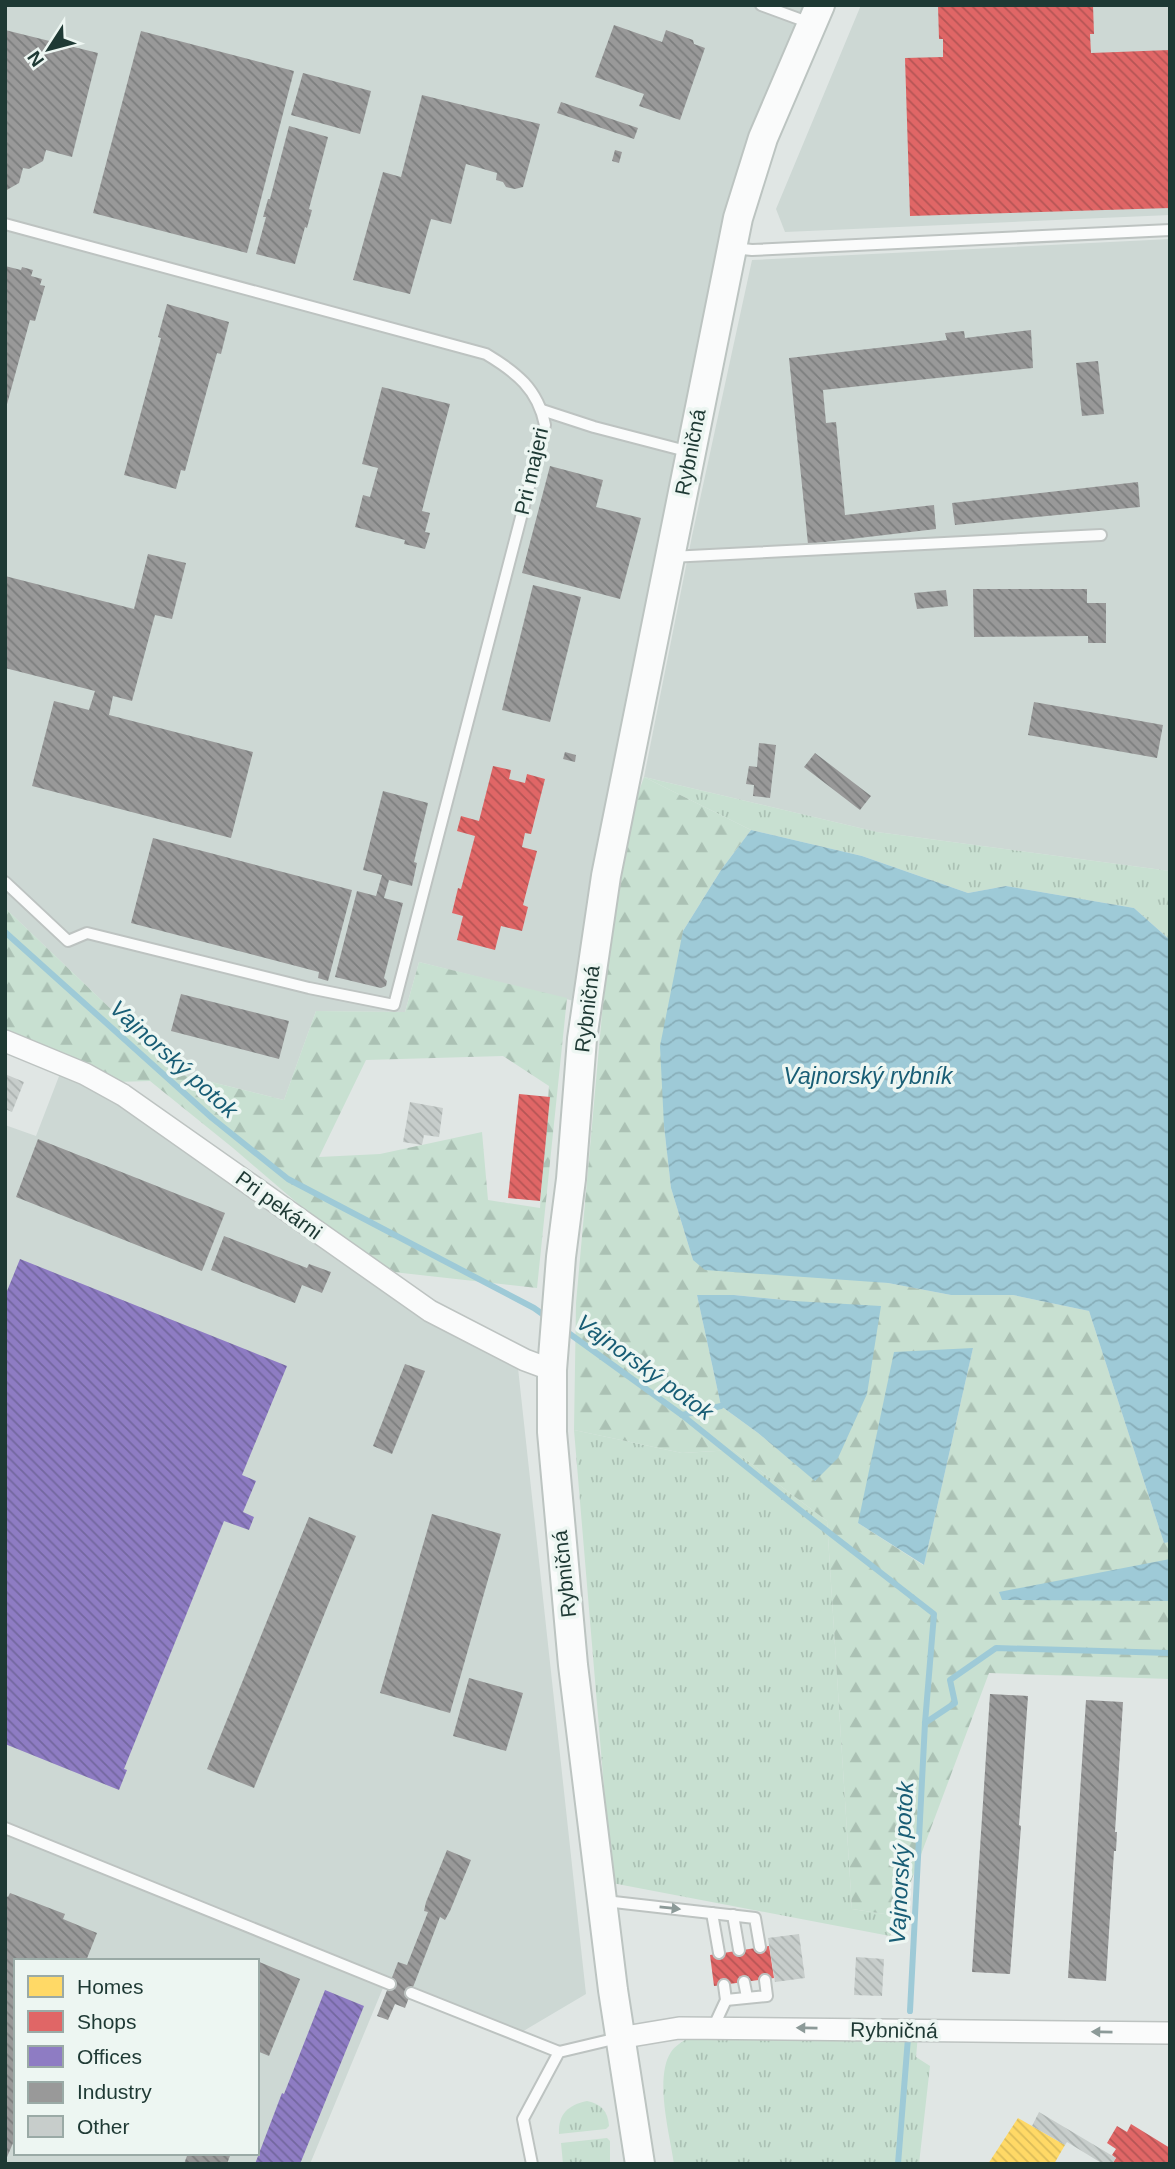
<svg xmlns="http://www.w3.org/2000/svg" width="1175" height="2169" viewBox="0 0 1175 2169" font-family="Arial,sans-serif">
  <defs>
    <pattern id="grass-tufts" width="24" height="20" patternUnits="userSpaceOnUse" patternTransform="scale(1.75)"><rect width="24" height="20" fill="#c8e0d1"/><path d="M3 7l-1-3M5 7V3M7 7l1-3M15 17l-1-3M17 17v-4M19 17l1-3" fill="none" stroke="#abc1b4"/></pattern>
    <pattern id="forest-firs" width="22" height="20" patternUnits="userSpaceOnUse" patternTransform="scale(1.75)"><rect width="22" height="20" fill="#c8e0d1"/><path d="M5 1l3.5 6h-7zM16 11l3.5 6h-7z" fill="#abc1b4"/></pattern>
    <pattern id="water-waves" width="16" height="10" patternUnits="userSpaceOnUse" patternTransform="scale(1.75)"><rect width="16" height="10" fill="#9ecad7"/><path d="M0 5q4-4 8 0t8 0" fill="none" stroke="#88aeb9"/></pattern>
    <pattern id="homes-back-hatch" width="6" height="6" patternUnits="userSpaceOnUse" patternTransform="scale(1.75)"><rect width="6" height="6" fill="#ffd966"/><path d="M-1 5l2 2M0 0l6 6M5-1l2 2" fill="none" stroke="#dabb59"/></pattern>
    <pattern id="shops-back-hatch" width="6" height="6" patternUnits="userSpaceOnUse" patternTransform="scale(1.75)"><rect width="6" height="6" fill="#e06666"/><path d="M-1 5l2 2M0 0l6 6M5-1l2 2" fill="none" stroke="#b55555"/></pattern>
    <pattern id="offices-back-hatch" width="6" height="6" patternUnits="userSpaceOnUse" patternTransform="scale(1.75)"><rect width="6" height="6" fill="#8e7cc3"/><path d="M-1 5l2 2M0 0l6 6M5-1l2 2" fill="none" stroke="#73679f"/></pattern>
    <pattern id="industry-back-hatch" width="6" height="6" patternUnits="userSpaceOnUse" patternTransform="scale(1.75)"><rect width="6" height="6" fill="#999"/><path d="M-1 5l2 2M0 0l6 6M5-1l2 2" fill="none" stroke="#7c7e7e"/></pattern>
    <pattern id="building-back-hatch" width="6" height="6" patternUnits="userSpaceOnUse" patternTransform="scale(1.75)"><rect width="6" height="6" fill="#c7cdcb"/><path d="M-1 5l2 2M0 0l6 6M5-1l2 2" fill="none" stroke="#aab1af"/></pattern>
  </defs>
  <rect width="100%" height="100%" fill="#e0e6e4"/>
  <!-- built -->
  <g fill="#cdd8d4" fill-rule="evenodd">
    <polygon points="5,5 820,5 763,138 586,1004 419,962 405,1012 316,1011 284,1100 179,1074 5,908"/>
    <polygon points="861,5 1170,5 1170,215 785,232 776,209"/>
    <polygon points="1170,239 1170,871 877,832 644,777 692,536 752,260"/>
    <path d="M61,1071l25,10 432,287 68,626 -71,42 -130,-53 -75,181h-305v-1039l31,11zM16,1961h241v192h-241z"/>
  </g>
  <!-- grass -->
  <g fill="url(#grass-tufts)">
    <polygon points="644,777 877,832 1170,871 1170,940 1134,908 1006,886 968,893 862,856 751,830"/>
    <polygon points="574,1430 682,1453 733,1450 827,1521 852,1909 898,1916 890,1936 612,1883"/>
    <path d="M918,2035l-2,22 14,9 -11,98h-245c-4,-29 -20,-86 -3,-112 4,-6 11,-10 17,-14z"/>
    <path d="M587,2101c14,3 21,10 22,25l-3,3 -47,5c-1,-20 9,-29 28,-33z"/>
    <polygon points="607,2138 610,2141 610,2164 563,2164 561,2143"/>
  </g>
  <!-- forest -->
  <g fill="url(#forest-firs)" fill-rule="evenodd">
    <path d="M644,777l107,53 -30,40 -38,61 -19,195 7,62 22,72 195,23 63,12h62l76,16 75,232 6,-1v137l-181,-6 -91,243 -46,-7 -25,-388 -94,-71 -51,3 -108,-23 2,-127 27,-300 27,-187zM697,1295h37l60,6 22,180 -58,-48 -37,-27zM973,1348l-49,217h-1l-65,-42z"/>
    <path d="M5,908l174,166 105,26 32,-89 89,1 14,-50 148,36 -30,290 -144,-16 -63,-41 -97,-83 -83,-67 -35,1 -110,-51zM503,1056l46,30 -9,122 -52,-8 -6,-68 -102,22 -61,3 47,-97z"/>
  </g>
  <!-- water -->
  <g fill="url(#water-waves)">
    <polygon points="751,830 862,856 968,893 1006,886 1134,908 1170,940 1170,1542 1164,1543 1089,1311 1013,1295 951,1295 888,1283 705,1270 693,1260 671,1188 664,1126 660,1046 683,931 721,870"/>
    <polygon points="697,1295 734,1295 794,1301 881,1306 867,1394 838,1458 815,1481 758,1433 721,1406"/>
    <polygon points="973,1348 924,1565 858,1523 894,1352"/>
    <polygon points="1170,1559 1170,1601 1002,1600 999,1592"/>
  </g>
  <!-- homes -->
  <polygon fill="url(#homes-back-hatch)" points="1018,2118 1065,2145 1054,2164 988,2164"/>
  <!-- shops -->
  <g fill="url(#shops-back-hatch)">
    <polygon points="938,5 1093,5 1094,34 1090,34 1091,53 1170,50 1170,208 910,216 905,58 943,57 943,39 939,39"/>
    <polygon points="493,766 511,770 509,779 525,783 527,774 545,779 531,834 525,833 522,847 537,851 523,905 528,907 522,931 501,926 495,950 457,940 463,916 452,913 458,888 461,889 475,836 457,831 461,816 479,821"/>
    <polygon points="519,1094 550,1097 540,1201 508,1198"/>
    <polygon points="769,1946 774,1978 714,1986 710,1955"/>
    <polygon points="1131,2124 1170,2148 1170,2164 1112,2164 1116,2158 1112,2155 1116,2149 1107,2143 1117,2126 1127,2132"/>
  </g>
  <!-- offices -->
  <g fill="url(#offices-back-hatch)">
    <polygon points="20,1259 287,1366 242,1475 256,1481 243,1512 254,1517 249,1530 224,1521 124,1769 127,1770 119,1790 5,1744 5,1296"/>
    <polygon points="325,1990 364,2006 300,2164 255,2164 282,2093 284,2094"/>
  </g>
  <!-- industry -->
  <g fill="url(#industry-back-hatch)">
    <polygon points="614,25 662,42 666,30 693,40 694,44 705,48 680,120 639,106 644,94 595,77"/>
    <polygon points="5,30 98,53 72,157 46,150 43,161 29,169 23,168 19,183 5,191"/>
    <polygon points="141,31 294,71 247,253 93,213"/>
    <polygon points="303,73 371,91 360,134 291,115"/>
    <polygon points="422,95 540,124 523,187 515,189 506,187 503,182 496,180 497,173 466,164 451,224 431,219 410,294 353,280 383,172 401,177"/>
    <polygon points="561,102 638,128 634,139 557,113"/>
    <polygon points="289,126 328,137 309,209 312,210 307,228 305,227 295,264 256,254 266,217 263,217 268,199 270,199"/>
    <polygon points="615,150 622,152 619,163 612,161"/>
    <polygon points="5,266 21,270 22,267 33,270 31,276 42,279 40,285 45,286 35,321 30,320 6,408"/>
    <polygon points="167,304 229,322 221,354 217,353 185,471 181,470 176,489 124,475 161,338 158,337"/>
    <polygon points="1031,330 1033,368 823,390 826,423 836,422 845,515 934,505 936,529 808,544 789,358 947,340 945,333 964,331 965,338"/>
    <polygon points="1098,361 1104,414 1082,416 1076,363"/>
    <polygon points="382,387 450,404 422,511 430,513 425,532 430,533 425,549 404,544 405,540 355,527 363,495 370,497 378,468 362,464"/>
    <polygon points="550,466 603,480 596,507 641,518 620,599 522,573"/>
    <polygon points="1138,482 1140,507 955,525 952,503"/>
    <polygon points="148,554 186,563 172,619 155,615 132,701 113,696 109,715 253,752 231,838 32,786 54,701 89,710 95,691 5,668 5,576 134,609"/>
    <polygon points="533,585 581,597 550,722 502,710"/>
    <polygon points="973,589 1087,589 1087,603 1106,603 1106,643 1088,643 1088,636 974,637"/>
    <polygon points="946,590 948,606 917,609 914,593"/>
    <polygon points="1034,702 1163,725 1157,758 1028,735"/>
    <polygon points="759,743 776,745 770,798 753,796 754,785 746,784 749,766 757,767"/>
    <polygon points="565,752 576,755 575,762 563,759"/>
    <polygon points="815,753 871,796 860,810 804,767"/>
    <polygon points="383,791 428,803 414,862 417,863 412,886 389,880 384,898 403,903 384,978 387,981 386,986 381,988 335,977 357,891 376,896 382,875 363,870"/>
    <polygon points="153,838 352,890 328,981 318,978 319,972 131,923"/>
    <polygon points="181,994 289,1021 279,1059 171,1031"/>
    <polygon points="38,1139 225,1213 202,1271 16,1197"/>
    <polygon points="224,1236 307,1268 309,1264 331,1272 322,1293 302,1285 295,1303 211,1270"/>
    <polygon points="405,1364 425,1371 392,1454 373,1446"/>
    <polygon points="432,1514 501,1534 450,1713 380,1693"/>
    <polygon points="309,1517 356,1536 254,1788 207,1769"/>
    <polygon points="469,1678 523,1693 506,1751 453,1736"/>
    <polygon points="990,1694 1028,1696 1019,1825 1021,1826 1010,1974 972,1972"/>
    <polygon points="1086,1700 1123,1702 1115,1832 1117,1832 1116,1851 1114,1851 1106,1981 1068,1978"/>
    <polygon points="447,1850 471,1860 450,1911 445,1920 440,1917 405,2008 395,2004 388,2020 377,2016 398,1962 407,1965 428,1912 424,1911 426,1902"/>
    <polygon points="10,1893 65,1914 63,1919 97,1933 86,1961 16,1961 16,2136 5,2162 5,1895 8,1897"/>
    <polygon points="257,1961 300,1979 269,2056 257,2051"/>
    <polygon points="188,2153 231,2153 227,2164 184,2164"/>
  </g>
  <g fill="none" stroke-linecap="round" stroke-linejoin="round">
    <!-- stream -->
    <g stroke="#9ecad7" stroke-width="6">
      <polyline points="5,932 212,1118 288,1179 534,1308 548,1318"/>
      <polyline points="563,1329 682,1415 800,1510 934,1614 925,1723 910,2011"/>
      <polyline points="682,1415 721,1406"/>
      <polyline points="925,1723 955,1703 950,1680 996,1648 1170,1653"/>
      <polyline points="898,2164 908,2038"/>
    </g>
  </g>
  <!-- building -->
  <g fill="url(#building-back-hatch)">
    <polygon points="5,1074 24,1082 12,1112 5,1109"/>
    <polygon points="410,1102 443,1108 439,1137 424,1135 422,1145 403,1142"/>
    <polygon points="799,1934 805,1978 775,1982 768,1938"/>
    <polygon points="856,1957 884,1959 882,1996 854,1995"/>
    <polygon points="1039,2112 1116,2158 1112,2164 1103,2164 1067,2142 1065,2145 1032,2126"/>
  </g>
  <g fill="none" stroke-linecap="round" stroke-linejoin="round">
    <defs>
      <g id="service">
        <polyline points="761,5 810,23"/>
        <path d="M5,224l481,130c30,18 52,35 59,71l-151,580 -85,-17 -222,-55 -19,8 -63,-59"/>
        <polyline points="733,248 752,250 1170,230"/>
        <polyline points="542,410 594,427 690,452"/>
        <polyline points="670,557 1101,535"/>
        <polyline points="5,1828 390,1984"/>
        <polyline points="605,1901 755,1918 760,1947"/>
        <polyline points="712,1913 719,1953"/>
        <polyline points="733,1915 739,1950"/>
        <polyline points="744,1982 747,1997"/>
        <polyline points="411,1993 559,2052"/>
        <polyline points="726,2000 767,1996 765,1980"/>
        <polyline points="713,2028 726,2000 724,1985"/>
        <polyline points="532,2164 523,2119 559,2052 618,2038"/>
      </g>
      <g id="minor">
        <polyline points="5,1041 85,1074 123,1095 430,1311 525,1360 552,1370"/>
        <polyline points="619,2038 679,2028 1170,2033"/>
      </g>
      <polyline id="secondary" points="640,2164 613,1990 573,1665 552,1432 552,1370 561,1257 571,1179 582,1039 606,876 738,218 763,138 820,5"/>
    </defs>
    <!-- service casing -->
    <use href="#service" stroke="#bdc3c1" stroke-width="14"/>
    <!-- minor casing -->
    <use href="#minor" stroke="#bdc3c1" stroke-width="24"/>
    <!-- secondary casing -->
    <use href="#secondary" stroke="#bcc4c1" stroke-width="32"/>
    <!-- service -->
    <use href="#service" stroke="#fafbfb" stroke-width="10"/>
    <!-- minor -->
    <use href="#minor" stroke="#fafbfb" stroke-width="21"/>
    <!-- secondary -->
    <use href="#secondary" stroke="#fafbfb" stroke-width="28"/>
  </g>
  <!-- one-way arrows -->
  <defs><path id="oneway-solid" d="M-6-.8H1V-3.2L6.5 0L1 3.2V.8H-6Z" transform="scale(1.75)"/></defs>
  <g fill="#8c9a98">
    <use href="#oneway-solid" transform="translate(670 1908) rotate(6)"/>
    <use href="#oneway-solid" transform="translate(807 2028) rotate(-179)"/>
    <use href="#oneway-solid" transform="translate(1102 2032) rotate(-179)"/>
  </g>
  <g text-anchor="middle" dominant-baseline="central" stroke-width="7" stroke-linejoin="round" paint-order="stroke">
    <!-- street labels -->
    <g font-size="21" fill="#1e3934" stroke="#edf6f2">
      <text transform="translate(690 452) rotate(-79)">Rybničná</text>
      <text transform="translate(531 471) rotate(-77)">Pri majeri</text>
      <text transform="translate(587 1009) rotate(-83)">Rybničná</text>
      <text transform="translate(279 1205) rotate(36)">Pri pekárni</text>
      <text transform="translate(564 1574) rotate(-96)">Rybničná</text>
      <text transform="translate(894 2030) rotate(1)">Rybničná</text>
    </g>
    <!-- water labels -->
    <g font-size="23" font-style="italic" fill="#185d75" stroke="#edf6f2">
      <text transform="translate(174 1059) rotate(42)">Vajnorský potok</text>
      <text x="868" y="1076">Vajnorský rybník</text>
      <text transform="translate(645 1367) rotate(36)">Vajnorský potok</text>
      <text transform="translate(901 1863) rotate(-87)">Vajnorský potok</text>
    </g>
  </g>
  <!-- border -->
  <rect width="1175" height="2169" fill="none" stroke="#1e3934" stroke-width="14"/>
  <!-- legend -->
  <rect x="14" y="1959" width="245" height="196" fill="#edf6f2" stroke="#9aaaa6" stroke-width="2"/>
  <rect x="28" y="1976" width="35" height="21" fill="#ffd966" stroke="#9aaaa6" stroke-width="2"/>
  <text x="77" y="1994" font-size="21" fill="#1e3934">Homes</text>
  <rect x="28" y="2011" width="35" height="21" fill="#e06666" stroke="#9aaaa6" stroke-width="2"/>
  <text x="77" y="2029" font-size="21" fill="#1e3934">Shops</text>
  <rect x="28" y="2046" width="35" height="21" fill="#8e7cc3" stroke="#9aaaa6" stroke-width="2"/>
  <text x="77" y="2064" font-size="21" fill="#1e3934">Offices</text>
  <rect x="28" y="2082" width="35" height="21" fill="#999999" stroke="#9aaaa6" stroke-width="2"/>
  <text x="77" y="2099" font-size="21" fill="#1e3934">Industry</text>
  <rect x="28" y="2116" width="35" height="21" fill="#c7cdcb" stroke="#9aaaa6" stroke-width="2"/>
  <text x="77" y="2134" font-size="21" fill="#1e3934">Other</text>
  <!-- north arrow -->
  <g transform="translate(49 49) rotate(234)" stroke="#edf6f2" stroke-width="5" paint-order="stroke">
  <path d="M0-5L12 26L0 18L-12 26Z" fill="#1e3934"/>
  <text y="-10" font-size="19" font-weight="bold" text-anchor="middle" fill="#1e3934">N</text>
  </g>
</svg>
